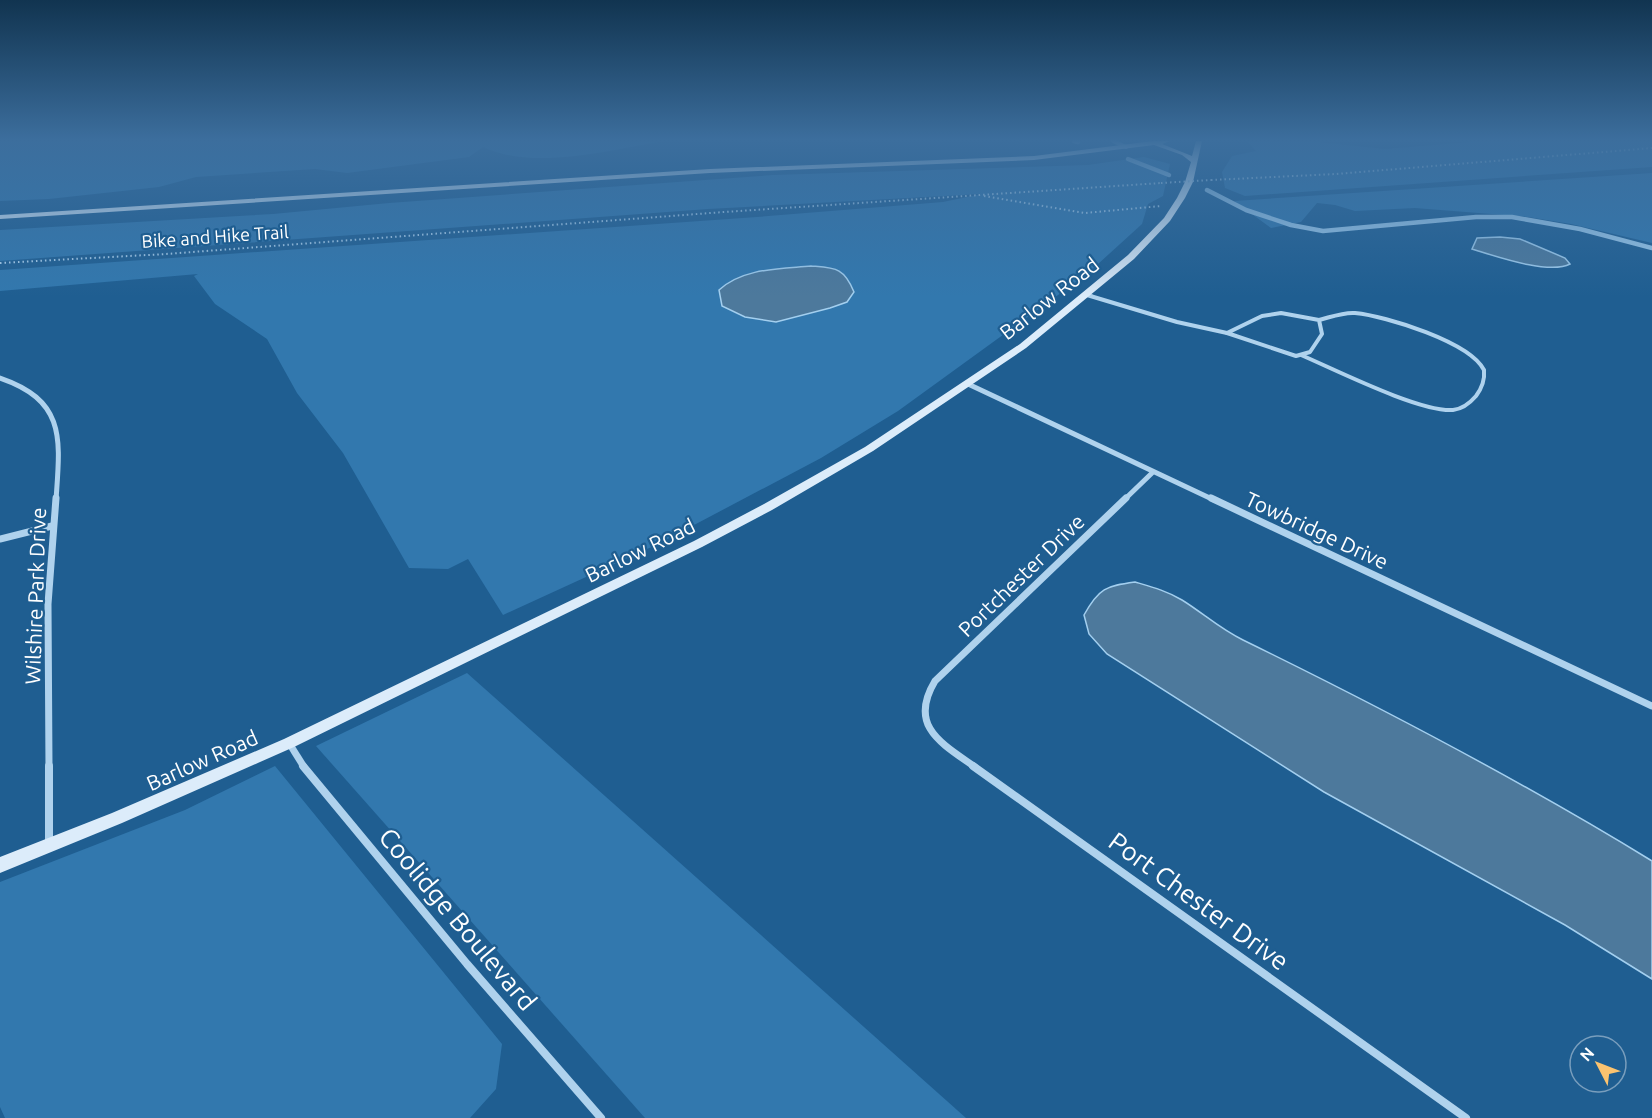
<svg xmlns="http://www.w3.org/2000/svg" width="1652" height="1118" viewBox="0 0 1652 1118" font-family="Ubuntu,sans-serif">
  <rect width="100%" height="100%" fill="#1f5e91"/>
  <!-- green -->
  <g fill="#3278ae">
    <path d="M0,141h664c-54,9 -130,30 -181,6l-14,10 -122,16 -32,-4 -119,8 -37,10 -110,12 -49,2z"/>
    <polygon points="1247,141 1308,141 1385,149 1482,141 1652,141 1652,167 1245,196 1225,188 1222,172 1232,156 1256,151"/>
    <polygon points="1144,157 1170,164 1163,196 1148,204 1142,224 1087,274 898,411 821,458 658,544 503,615 468,559 448,569 409,568 343,453 297,393 267,339 215,304 194,276 198,274 0,291 0,270 757,217 943,202 981,194 708,209 0,261 0,230 273,214 389,203 773,175 1088,165"/>
    <polygon points="1652,173 1652,243 1571,224 1528,217 1415,208 1355,211 1335,205 1317,203 1301,222 1271,228 1234,201"/>
    <polygon points="467,673 966,1118 645,1118 316,746"/>
    <polygon points="275,766 502,1044 496,1089 470,1118 5,1118 0,1107 0,882 185,810"/>
  </g>
  <!-- water -->
  <g fill="#4d799c" stroke="#a3cfef" stroke-width="1.5">
    <path d="M1500,237l20,2 45,19 5,6c-21,11 -75,-8 -98,-15l5,-11z"/>
    <path d="M811,266c24,2 33,1 43,26l-7,10 -17,6 -54,14 -31,-5 -23,-11 -3,-16c24,-22 60,-21 92,-24z"/>
    <path d="M1135,582c17,5 32,9 47,18 21,13 38,29 61,40 139,68 277,140 409,221v118l-87,-54 -241,-133 -217,-138 -18,-20 -5,-19c15,-27 22,-29 51,-33z"/>
  </g>
  <g fill="none" stroke-linecap="round" stroke-linejoin="round">
    <!-- stream -->
    <g stroke="#a3cfef" stroke-width="4.5">
      <polyline points="1074,141 1078,142"/>
      <polyline points="1128,159 1169,175"/>
      <polyline points="1207,190 1246,210 1291,225 1323,231 1476,217 1512,217 1580,229 1652,248"/>
    </g>
    <!-- path -->
    <g stroke="#afd2ed" stroke-width="2" stroke-dasharray="1.5 3" stroke-linecap="butt">
      <polyline points="1211,180 1336,174 1652,148"/>
      <polyline points="984,196 1085,213 1161,206"/>
      <polyline points="0,263 166,254 724,212 1161,183"/>
    </g>
    <!-- lane-far1 -->
    <polyline stroke="#afd2ed" stroke-width="3" points="1087,295 1092,296"/>
    <!-- lane -->
    <g stroke="#afd2ed" stroke-width="4">
      <polyline points="1087,295 1177,322 1227,333"/>
      <polygon points="1281,313 1319,320 1322,334 1310,352 1296,356 1227,333 1262,316"/>
      <path d="M1301,355c35,15 118,57 152,55 9,-1 17,-7 23,-14 6,-8 9,-16 8,-26 -14,-28 -98,-54 -129,-57 -12,-1 -24,4 -36,7"/>
    </g>
    <!-- street-far3 -->
    <polyline stroke="#afd2ed" stroke-width="4" points="1113,141 1126,147"/>
    <!-- street-far2 -->
    <g stroke="#afd2ed" stroke-width="5">
      <path d="M0,378c67,23 60,62 56,122"/>
      <polyline points="968,384 1214,500"/>
      <polyline points="1124,500 1152,473"/>
    </g>
    <!-- street-far1 -->
    <g stroke="#afd2ed" stroke-width="7">
      <polyline points="1211,498 1652,706"/>
      <polyline points="0,539 52,526"/>
      <polyline points="289,743 304,767"/>
      <polyline points="49,767 48,604 56,498"/>
      <path d="M975,767c-34,-24 -67,-41 -40,-86l191,-183"/>
    </g>
    <!-- street -->
    <g stroke="#afd2ed" stroke-width="8">
      <polyline points="49,766 49,846"/>
      <polyline points="303,766 467,964 601,1118"/>
      <polyline points="973,766 1466,1118"/>
    </g>
    <!-- secondary -->
    <polygon fill="#dcecfa" fill-rule="evenodd" points="1153,141 1170,141 1162,144 1192,156 1196,141 1202,141 1193,182 1185,198 1170,221 1134,259 1026,348 873,451 772,510 702,547 294,747 122,823 0,873 0,857 112,813 284,739 694,541 764,504 865,447 1020,344 1128,255 1164,218 1177,198 1185,182 1191,162 1182,155 1154,145 1034,160 710,173 0,219 0,215 710,169 1034,156"/>
    <!-- path-bridge -->
    <polyline stroke="#afd2ed" stroke-width="2" stroke-dasharray="1.5 3" stroke-linecap="butt" points="1161,183 1211,180"/>
  </g>
  <!-- sky -->
  <linearGradient id="sky" x2="0" y2="1"><stop stop-color="#113450"/><stop offset="0.47" stop-color="#3c6e9d"/><stop offset="1" stop-color="#3c6e9d" stop-opacity="0"/></linearGradient>
  <rect width="1652" height="297" fill="url(#sky)"/>
  <g text-anchor="middle" dominant-baseline="central" stroke-width="4.5" stroke-linejoin="round" paint-order="stroke">
    <!-- far-street labels -->
    <g font-size="18" fill="#fff" stroke="#1f5e91">
      <text transform="translate(215 236) rotate(-4)">Bike and Hike Trail</text>
    </g>
    <!-- street labels -->
    <g font-size="21" fill="#fff" stroke="#1f5e91">
      <text transform="translate(1049 298) rotate(-38)">Barlow Road</text>
      <text transform="translate(1317 530) rotate(25)">Towbridge Drive</text>
      <text transform="translate(640 550) rotate(-26)">Barlow Road</text>
      <text transform="translate(1021 575) rotate(-44)">Portchester Drive</text>
      <text transform="translate(35 596) rotate(-88)">Wilshire Park Drive</text>
      <text transform="translate(202 760) rotate(-24)">Barlow Road</text>
    </g>
    <!-- near-street labels -->
    <g font-size="26" fill="#fff" stroke="#1f5e91">
      <text transform="translate(1199 901) rotate(36)">Port Chester Drive</text>
      <text transform="translate(458 919) rotate(50)">Coolidge Boulevard</text>
    </g>
  </g>
  <!-- north arrow -->
  <g transform="translate(1598 1064) rotate(312)"><circle r="28" fill="#1f5e91" stroke="#799ebd" stroke-width="1.5"/>
  <path d="M0-4.5L10 22L0 15L-10 22Z" fill="#fbc36f"/>
  <text y="-9" font-size="16" font-weight="bold" text-anchor="middle" fill="#ffffff">N</text>
  </g>
</svg>
